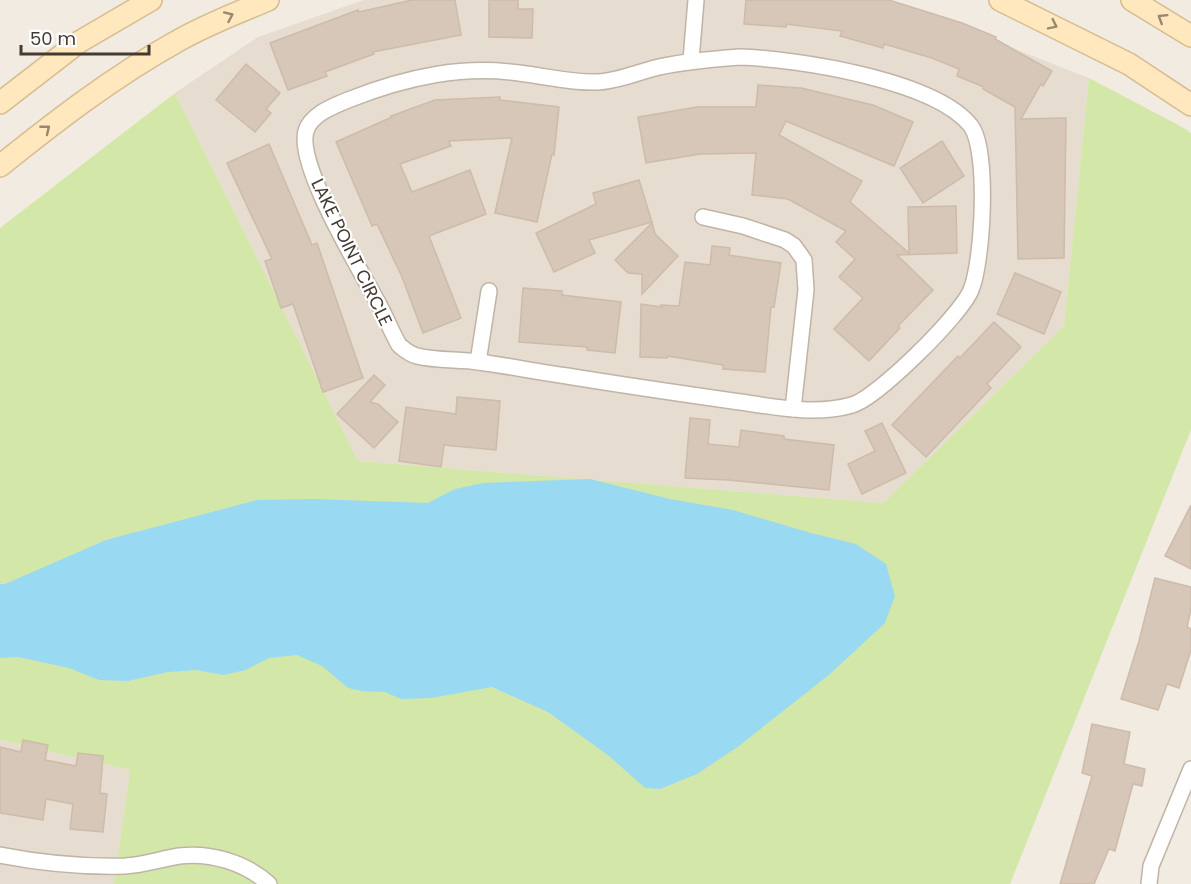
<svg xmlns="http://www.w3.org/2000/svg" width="1191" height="884" viewBox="0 0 1191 884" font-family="Poppins,sans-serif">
  <rect width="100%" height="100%" fill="#f2ebe1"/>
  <!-- residential -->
  <g fill="#e6dccf">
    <polygon points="364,0 886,0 900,4 1089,78 1064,326 883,503 358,461 175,93 258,37"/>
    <polygon points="0,740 130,770 114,884 0,884"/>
  </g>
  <!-- green -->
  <polygon fill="#d3e8a8" points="1089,78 1184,128 1191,133 1191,430 1010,884 114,884 130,770 0,740 0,228 175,93 358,461 883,503 1064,326"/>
  <!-- water -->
  <polygon fill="#9ad9f2" points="590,479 670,499 733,510 811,533 856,544 886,564 895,596 885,623 830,674 739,746 697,774 660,789 645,788 609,756 548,712 492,687 431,698 401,699 385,692 362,691 348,688 322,666 297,655 269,658 246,670 223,675 197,670 168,672 128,681 99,680 69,668 18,657 0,658 0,584 5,584 106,540 257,500 313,499 428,503 455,489 483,483"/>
  <!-- building -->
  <g fill="#d6c7b9" stroke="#cebbaa" stroke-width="1.5">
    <polygon points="412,0 455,0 461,35 373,52 374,54 325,72 327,76 288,90 270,43 358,10 359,12"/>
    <polygon points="489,0 518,0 518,9 533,9 532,38 489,37"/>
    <polygon points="746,0 889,0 962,23 996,37 995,39 1052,71 1043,86 1041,84 1021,119 1066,118 1064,258 1018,259 1015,107 983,89 984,87 957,76 959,69 932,58 884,44 883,48 840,36 842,31 786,24 786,27 744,24"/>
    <polygon points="246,64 280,93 266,109 271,113 255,132 216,100"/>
    <polygon points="758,85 801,88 873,105 913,122 894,166 786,121 779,135 862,181 850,202 909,253 908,207 956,206 957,253 897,255 933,290 898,326 900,328 869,361 834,329 863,298 839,277 855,259 836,242 846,231 788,199 752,195 756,153 700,154 646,163 638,117 697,107 756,107"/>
    <polygon points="500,97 500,100 559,107 554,155 552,154 537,222 495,213 512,138 449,141 451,146 400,164 412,192 470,170 486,214 429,236 461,318 423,333 402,277 377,224 372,226 336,142 392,117 391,116 435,100"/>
    <polygon points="942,141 964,176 923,203 900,168"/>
    <polygon points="269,144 312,245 317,243 363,378 323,392 293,304 281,308 265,261 272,259 227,163"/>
    <polygon points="639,180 652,222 589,240 595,253 554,272 536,233 596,204 593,193"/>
    <polygon points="652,223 655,234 678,256 642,294 642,274 628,273 615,260"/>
    <polygon points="712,246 730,248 729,255 781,263 774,307 771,307 765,372 723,369 723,365 667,356 667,358 640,357 641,304 662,307 661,305 679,306 685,262 710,265"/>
    <polygon points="1015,273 1061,292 1044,334 997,314"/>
    <polygon points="523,288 562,291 562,295 621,302 615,353 587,350 587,347 519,342"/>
    <polygon points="994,322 1021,347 987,384 991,388 926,457 892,425 958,356 960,358"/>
    <polygon points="374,375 385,385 370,402 378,404 398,422 374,448 337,414"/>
    <polygon points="457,397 500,401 496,450 444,445 441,467 399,461 406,407 456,414"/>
    <polygon points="690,418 710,420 708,444 739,447 741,430 784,436 784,439 834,445 829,490 728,480 685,478"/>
    <polygon points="882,423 906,473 862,494 848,464 875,451 865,431"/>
    <polygon points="1191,505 1191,569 1165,556"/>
    <polygon points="1155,578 1191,587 1191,609 1187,627 1191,629 1191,650 1179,688 1167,684 1158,710 1121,699 1139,641"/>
    <polygon points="1092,724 1130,732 1124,764 1145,769 1142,786 1133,784 1115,851 1109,849 1094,884 1060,884 1092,776 1082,773"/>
    <polygon points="23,740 48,745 45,760 76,766 78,753 103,756 100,793 107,794 103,832 70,829 73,804 46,799 43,820 0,813 0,747 21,752"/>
  </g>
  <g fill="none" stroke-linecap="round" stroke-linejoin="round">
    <defs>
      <g id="street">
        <path d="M740,57c57,2 195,23 231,69 18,25 12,135 0,164 -10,25 -94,108 -119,115 -38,11 -82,1 -119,-4 -56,-8 -111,-16 -166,-25 -29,-4 -58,-10 -88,-14 -20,-3 -42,-1 -62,-6 -8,-2 -12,-6 -18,-11 -8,-14 -14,-30 -22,-44 -18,-33 -81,-137 -71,-170 5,-17 28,-25 42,-31 58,-23 116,-36 178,-26 24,3 47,9 72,8 21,-1 40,-10 61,-15 27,-6 54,-8 81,-10z"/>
        <polyline points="691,60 696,0"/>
        <polyline points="703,217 743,226 785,240 794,246 804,260 806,290 793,409"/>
        <polyline points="478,362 489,291"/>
        <path d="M0,855c41,8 82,12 125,11 18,-1 36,-7 54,-10 32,-4 67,7 90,28"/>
        <polyline points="1149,884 1151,866 1191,769"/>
      </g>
      <g id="secondary">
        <polyline points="1000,0 1129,64 1191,105"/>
        <polyline points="1132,0 1191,36"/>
        <polyline points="0,103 79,42 151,0"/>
        <path d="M0,166c56,-45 113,-89 176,-124 29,-17 61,-29 92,-42"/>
      </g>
    </defs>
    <!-- street casing -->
    <use href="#street" stroke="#c0b4a7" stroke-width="18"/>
    <!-- secondary casing -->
    <use href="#secondary" stroke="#d7bc91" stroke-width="24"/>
    <!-- street -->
    <use href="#street" stroke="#fff" stroke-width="15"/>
    <!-- secondary -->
    <use href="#secondary" stroke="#ffe7be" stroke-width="21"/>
  </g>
  <!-- one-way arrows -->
  <defs><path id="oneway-chevron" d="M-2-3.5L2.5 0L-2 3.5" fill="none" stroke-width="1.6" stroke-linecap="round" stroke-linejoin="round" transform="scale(1.5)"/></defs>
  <g stroke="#988871">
    <use href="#oneway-chevron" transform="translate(229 16) rotate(-24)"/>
    <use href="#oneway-chevron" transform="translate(1162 18) rotate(-148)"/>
    <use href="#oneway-chevron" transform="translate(1053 25) rotate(26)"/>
    <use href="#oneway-chevron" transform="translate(46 129) rotate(-39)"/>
  </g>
  <g text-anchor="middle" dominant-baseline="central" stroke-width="4.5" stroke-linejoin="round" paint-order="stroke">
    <!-- street labels -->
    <g font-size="18" fill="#433a32" stroke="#fff">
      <text transform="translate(352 252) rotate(64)">LAKE POINT CIRCLE</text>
    </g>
  </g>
  <!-- scale -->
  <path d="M21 45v9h128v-9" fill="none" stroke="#433a32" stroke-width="3"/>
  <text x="30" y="45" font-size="18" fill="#433a32" stroke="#ffffff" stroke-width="4.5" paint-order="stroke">50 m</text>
</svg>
